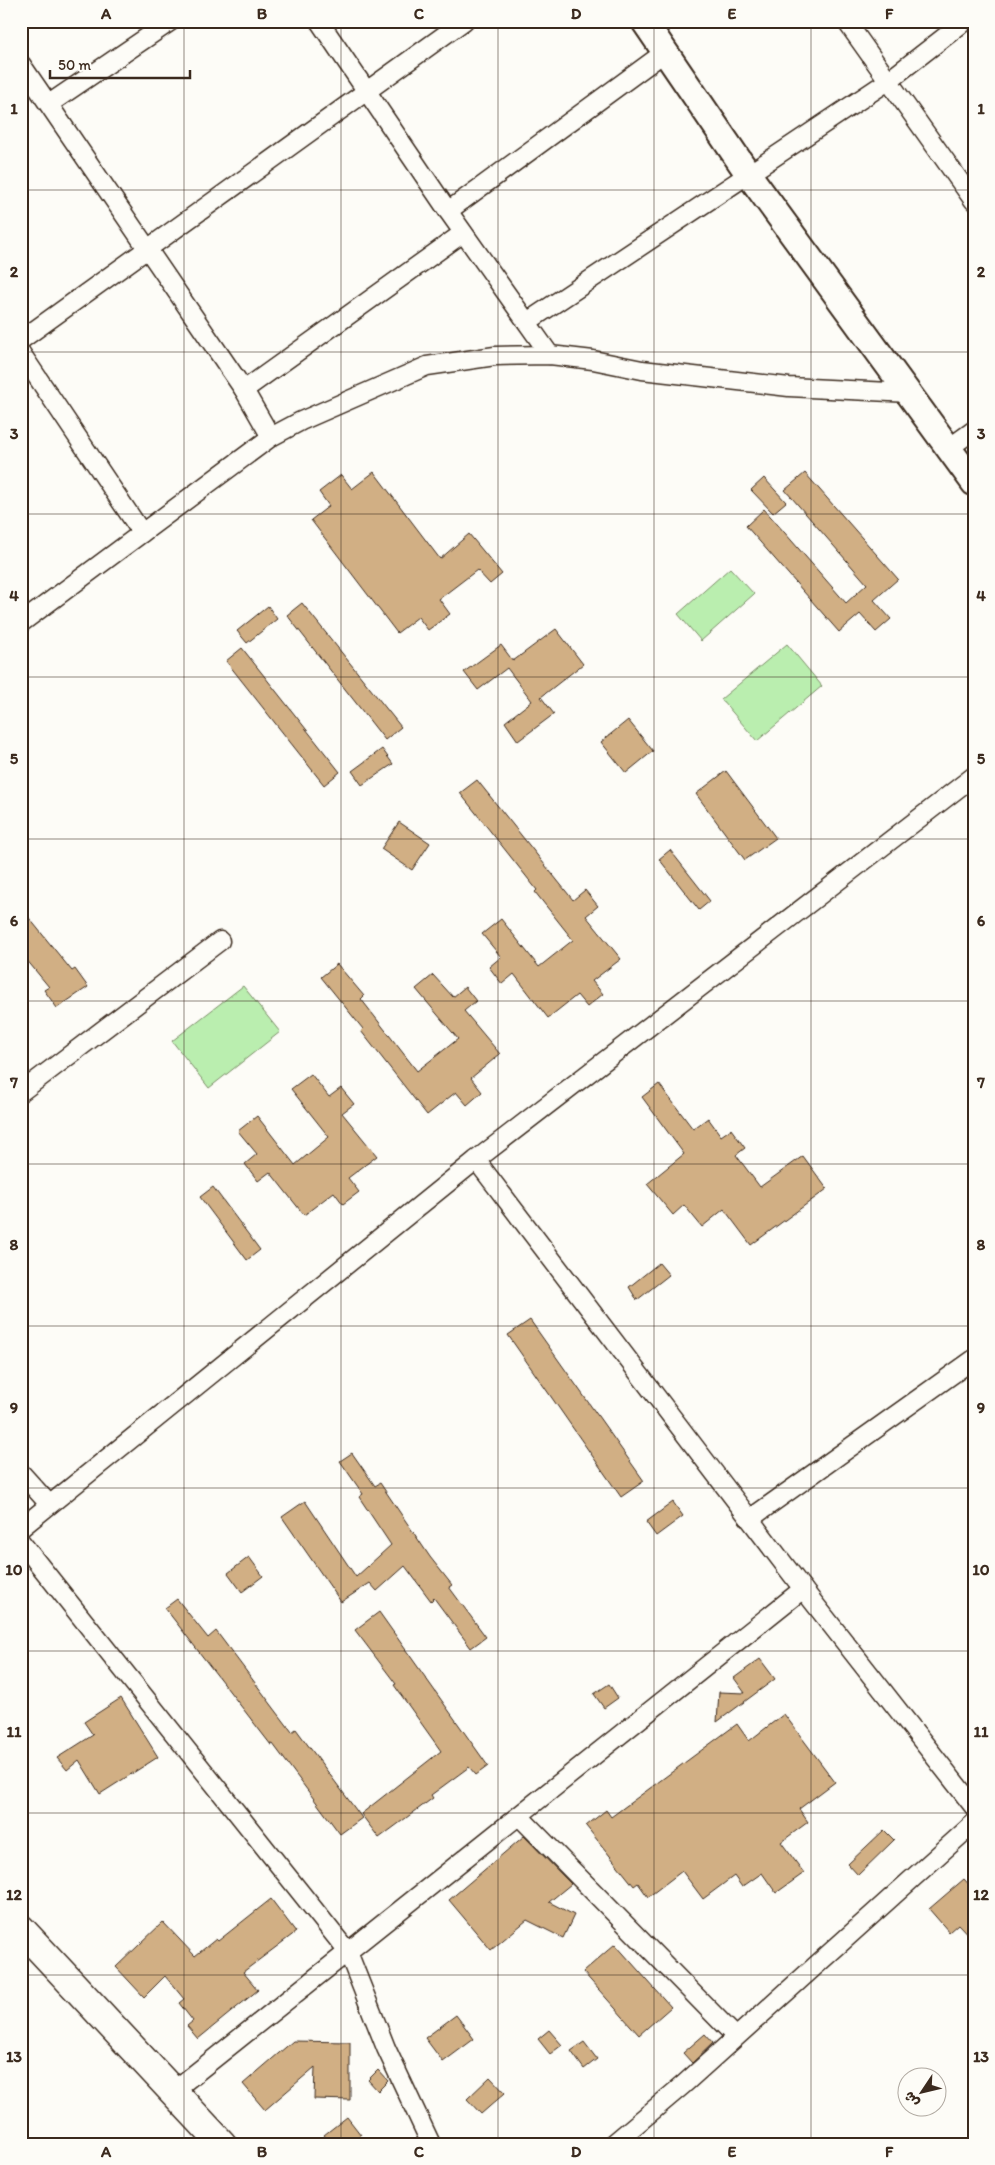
<svg xmlns="http://www.w3.org/2000/svg" width="995" height="2165" viewBox="0 0 995 2165" font-family="Itim,'Playpen Sans Arabic',sans-serif">
  <rect width="100%" height="100%" fill="#fdfcf7"/>
  <filter id="ink" filterUnits="userSpaceOnUse"><feTurbulence type="fractalNoise" baseFrequency=".02" numOctaves="2"/><feDisplacementMap in="SourceGraphic" scale="10" xChannelSelector="R" yChannelSelector="G"/><feConvolveMatrix kernelMatrix="1 2 1 2 8 2 1 2 1" color-interpolation-filters="sRGB"/></filter>
  <g filter="url(#ink)">
    <!-- green -->
    <g fill="#baeeaf" stroke="#7a8c66">
      <polygon points="730,568 754,594 701,641 678,614"/>
      <polygon points="787,644 822,686 757,741 721,699"/>
      <polygon points="243,986 280,1032 209,1088 172,1041"/>
    </g>
    <!-- building -->
    <g fill="#d1af84" stroke="#3b2a1e">
      <polygon points="374,472 440,559 469,534 502,574 490,584 477,570 439,599 450,614 428,630 418,617 397,633 311,520 329,506 319,492 341,475 352,489"/>
      <polygon points="805,473 898,579 874,600 891,619 876,632 860,614 839,632 746,526 764,509 846,603 867,584 785,490"/>
      <polygon points="764,478 786,502 773,513 751,490"/>
      <polygon points="302,603 401,727 385,740 287,615"/>
      <polygon points="268,606 277,619 247,643 237,631"/>
      <polygon points="556,629 583,664 541,697 554,714 518,741 505,722 532,701 507,668 478,690 464,672 501,645 513,661"/>
      <polygon points="242,648 340,772 324,785 226,661"/>
      <polygon points="628,720 653,751 626,773 601,742"/>
      <polygon points="382,749 393,764 362,785 352,771"/>
      <polygon points="726,771 776,838 745,860 696,794"/>
      <polygon points="477,780 573,900 585,890 598,906 586,916 621,959 592,981 603,994 587,1007 577,995 548,1018 514,974 502,984 489,967 501,957 482,934 501,919 539,967 573,940 535,892 537,890 460,793"/>
      <polygon points="399,822 430,843 412,870 381,849"/>
      <polygon points="670,850 710,901 699,910 659,859"/>
      <polygon points="21,908 72,971 75,969 88,987 57,1008 44,990 49,987 21,953"/>
      <polygon points="337,964 364,996 361,999 417,1071 458,1039 416,989 433,975 453,997 465,987 476,1001 464,1011 500,1054 471,1078 482,1092 467,1105 456,1092 427,1115 361,1031 363,1029 321,977"/>
      <polygon points="311,1074 329,1097 341,1088 354,1104 342,1113 377,1156 348,1178 359,1192 343,1204 334,1192 304,1215 270,1172 258,1181 245,1164 257,1154 238,1131 257,1116 295,1165 329,1137 291,1089"/>
      <polygon points="659,1084 693,1129 708,1118 721,1136 731,1129 745,1148 736,1155 760,1187 803,1156 827,1189 751,1245 724,1209 702,1227 684,1205 673,1215 647,1184 684,1154 642,1097"/>
      <polygon points="213,1187 260,1250 247,1260 200,1197"/>
      <polygon points="659,1263 669,1275 637,1300 629,1287"/>
      <polygon points="530,1320 644,1481 621,1497 508,1335"/>
      <polygon points="352,1453 375,1486 380,1483 430,1557 452,1585 449,1587 486,1637 471,1648 434,1598 431,1601 405,1566 377,1591 370,1583 341,1602 282,1517 305,1501 356,1577 391,1545 359,1497 363,1494 340,1461"/>
      <polygon points="673,1502 683,1516 656,1536 646,1522"/>
      <polygon points="249,1557 263,1576 242,1592 228,1573"/>
      <polygon points="177,1599 208,1638 216,1631 292,1732 296,1729 362,1818 340,1834 273,1744 271,1745 165,1608"/>
      <polygon points="379,1612 488,1766 476,1775 469,1767 431,1795 433,1798 379,1838 361,1814 441,1751 394,1685 396,1684 355,1630"/>
      <polygon points="760,1659 775,1679 717,1722 719,1692 745,1693 734,1678"/>
      <polygon points="609,1684 618,1698 604,1708 594,1694"/>
      <polygon points="121,1698 158,1757 100,1794 79,1760 67,1770 57,1758 93,1735 84,1722"/>
      <polygon points="784,1714 835,1782 799,1809 808,1822 781,1842 804,1873 776,1893 762,1873 742,1887 734,1876 703,1899 682,1871 648,1897 638,1883 634,1886 586,1826 606,1810 611,1817 737,1724 749,1741"/>
      <polygon points="884,1830 894,1840 858,1875 848,1864"/>
      <polygon points="524,1836 571,1884 549,1902 574,1915 563,1938 527,1920 491,1950 449,1900"/>
      <polygon points="964,1879 974,1890 974,1941 958,1924 949,1932 929,1909"/>
      <polygon points="271,1899 296,1932 243,1972 258,1990 198,2039 187,2026 193,2021 179,2003 184,1999 165,1976 144,1997 116,1967 163,1922 195,1956 216,1939 218,1941"/>
      <polygon points="615,1944 671,2007 639,2035 583,1972"/>
      <polygon points="456,2015 474,2039 443,2062 425,2038"/>
      <polygon points="549,2030 562,2045 550,2054 538,2039"/>
      <polygon points="705,2034 713,2043 692,2063 683,2053"/>
      <polygon points="293,2041 350,2042 350,2100 314,2099 315,2067 265,2110 243,2084"/>
      <polygon points="584,2042 597,2059 584,2069 571,2051"/>
      <polygon points="378,2070 388,2081 378,2091 368,2080"/>
      <polygon points="490,2077 505,2093 481,2114 467,2099"/>
      <polygon points="347,2117 361,2135 350,2144 331,2144 324,2135"/>
    </g>
    <g fill="none" stroke-linecap="round" stroke-linejoin="round">
      <defs>
        <g id="street">
          <polyline points="319,21 448,211 550,355"/>
          <polyline points="846,21 974,201"/>
          <polyline points="21,64 244,390 271,437"/>
          <polyline points="49,104 171,21"/>
          <polyline points="448,211 665,52"/>
          <polyline points="527,322 888,81 965,21"/>
          <polyline points="21,340 464,21"/>
          <polyline points="21,353 142,533"/>
          <polyline points="244,390 463,233"/>
          <polyline points="949,448 974,430"/>
          <polyline points="21,623 271,437 301,421 427,366 495,356 550,355 593,360 642,370 789,387 910,393"/>
          <polyline points="21,1092 220,941"/>
          <polyline points="476,1160 803,1589 974,1807"/>
          <polyline points="21,1473 49,1504"/>
          <polyline points="751,1518 974,1359"/>
          <polyline points="21,1528 476,1160 974,776"/>
          <polyline points="21,1542 348,1952 386,2048 431,2144"/>
          <polyline points="519,1816 735,2036"/>
          <polyline points="172,2092 803,1589"/>
          <polyline points="613,2144 683,2085 974,1823"/>
        </g>
        <polyline id="secondary" points="644,21 749,175 974,483"/>
        <polyline id="primary" points="21,1929 222,2144"/>
      </defs>
      <!-- street casing -->
      <use href="#street" stroke="#3b2a1e" stroke-width="21"/>
      <!-- secondary casing -->
      <use href="#secondary" stroke="#3b2a1e" stroke-width="29"/>
      <!-- primary casing -->
      <use href="#primary" stroke="#3b2a1e" stroke-width="31"/>
      <!-- street -->
      <use href="#street" stroke="#fdfcf7" stroke-width="18"/>
      <!-- secondary -->
      <use href="#secondary" stroke="#fdfcf7" stroke-width="25"/>
      <!-- primary -->
      <use href="#primary" stroke="#fdfcf7" stroke-width="28"/>
    </g>
  </g>
  <!-- grid -->
  <path fill="none" stroke="#3b2a1e" stroke-width="1" stroke-opacity="0.55" d="M184,21v2123M341,21v2123M498,21v2123M654,21v2123M811,21v2123M21,190h953M21,352h953M21,514h953M21,677h953M21,839h953M21,1001h953M21,1164h953M21,1326h953M21,1488h953M21,1651h953M21,1813h953M21,1975h953"/>
  <!-- margin -->
  <rect width="995" height="2165" fill="none" stroke="#fdfcf7" stroke-width="55"/>
  <!-- north arrow -->
  <g transform="translate(922 2092) rotate(235)"><circle r="24" fill="#fdfcf7" stroke="#afa8a0"/>
  <path d="M0-4L9 19L0 12L-9 19Z" fill="#3b2a1e"/>
  <text y="-8" font-size="14" font-weight="bold" text-anchor="middle" fill="#3b2a1e">ش</text>
  </g>
  <!-- scale -->
  <path d="M50 70v8h140v-8" fill="none" stroke="#3b2a1e" stroke-width="2.5"/>
  <text x="58" y="70" font-size="15" fill="#3b2a1e" stroke="#fdfcf7" stroke-width="4" paint-order="stroke">50 m</text>
  <rect x="28" y="28" width="940" height="2110" fill="none" stroke="#3b2a1e" stroke-width="2"/>
  <g font-size="16" text-anchor="middle" font-weight="bold" fill="#3b2a1e">
    <text x="106" y="19">A</text>
    <text x="262" y="19">B</text>
    <text x="419" y="19">C</text>
    <text x="576" y="19">D</text>
    <text x="732" y="19">E</text>
    <text x="889" y="19">F</text>
    <text x="14" y="114">1</text>
    <text x="981" y="114">1</text>
    <text x="14" y="277">2</text>
    <text x="981" y="277">2</text>
    <text x="14" y="439">3</text>
    <text x="981" y="439">3</text>
    <text x="14" y="601">4</text>
    <text x="981" y="601">4</text>
    <text x="14" y="764">5</text>
    <text x="981" y="764">5</text>
    <text x="14" y="926">6</text>
    <text x="981" y="926">6</text>
    <text x="14" y="1088">7</text>
    <text x="981" y="1088">7</text>
    <text x="14" y="1250">8</text>
    <text x="981" y="1250">8</text>
    <text x="14" y="1413">9</text>
    <text x="981" y="1413">9</text>
    <text x="14" y="1575">10</text>
    <text x="981" y="1575">10</text>
    <text x="14" y="1737">11</text>
    <text x="981" y="1737">11</text>
    <text x="14" y="1900">12</text>
    <text x="981" y="1900">12</text>
    <text x="14" y="2062">13</text>
    <text x="981" y="2062">13</text>
    <text x="106" y="2157">A</text>
    <text x="262" y="2157">B</text>
    <text x="419" y="2157">C</text>
    <text x="576" y="2157">D</text>
    <text x="732" y="2157">E</text>
    <text x="889" y="2157">F</text>
  </g>
</svg>
